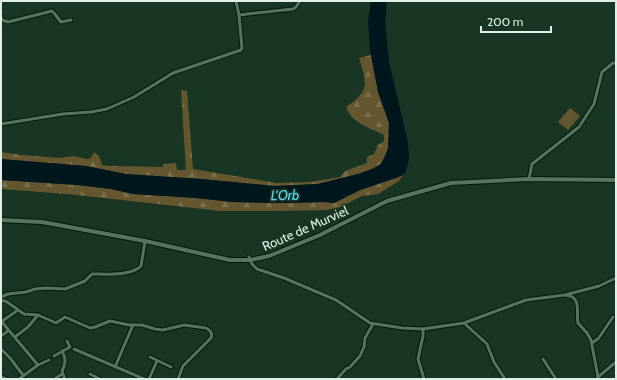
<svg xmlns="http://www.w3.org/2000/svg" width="617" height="380" viewBox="0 0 617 380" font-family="Cabin,sans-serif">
  <defs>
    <pattern id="forest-firs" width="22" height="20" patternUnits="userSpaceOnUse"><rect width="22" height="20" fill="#64572f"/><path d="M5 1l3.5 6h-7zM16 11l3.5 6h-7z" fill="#7a6f4d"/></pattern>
  </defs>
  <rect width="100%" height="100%" fill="#193523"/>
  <!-- grass -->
  <polygon fill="#64572f" points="570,108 580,116 568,130 558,122"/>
  <!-- forest -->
  <g fill="url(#forest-firs)">
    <path d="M371,55l7,37 11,31 -1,25 -7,16 -9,5 -14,5 -40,10 -43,2 -74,-7 -75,-5 -40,-8 -85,-7v-7l20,3 38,3 14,-2 14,3 4,-1 3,-6 5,4 3,9 8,1 53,1v-3l13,-1 1,7h9l-5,-80 6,1 6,78 84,14 33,-1 30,-5 5,-6 22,-8v-6l7,-3 4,-9 6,-4v-6c-13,-7 -33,-12 -38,-28 24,-16 21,-24 13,-49z"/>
    <polygon points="403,175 399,181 378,194 362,196 340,207 328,210 273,211 221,211 67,194 1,189 1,180 78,185 111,189 133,194 196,198 232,202 282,203 324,202 334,203 360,190 396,178"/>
  </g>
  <!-- water -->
  <polygon fill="#00161d" points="371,1 387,1 385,22 389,62 408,143 409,159 406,171 403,175 396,178 360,190 334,203 324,202 282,203 232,202 196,198 133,194 111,189 78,185 1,180 1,159 86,166 126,174 201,179 275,186 318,184 358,174 372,169 381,164 386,155 388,148 389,123 378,92 370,50 368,21"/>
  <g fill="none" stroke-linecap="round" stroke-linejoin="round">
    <defs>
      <g id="minor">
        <polyline points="239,15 293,9 296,7 300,1"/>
        <polyline points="1,17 2,20 8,22 52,11 54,13 61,22 71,20"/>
        <polyline points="1,124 63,114 91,112 107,109 134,97 173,73 241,50 242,48 239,15 236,1"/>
        <polyline points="529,179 532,164 579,127 594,104 602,72 613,63 616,63"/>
        <polyline points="249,257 252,264 257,269 284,278 336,300 370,323 402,328 423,329 464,323 526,300 565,295 599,286 616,278"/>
        <path d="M566,295c16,2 10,17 12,28l9,10 4,7 7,37 -1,2"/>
        <path d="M1,297l7,-3 18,-2 9,-3 12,-1 18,1 20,-8 7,-7c13,0 40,2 49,-8l4,-25"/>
        <path d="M1,300l6,2 17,12 14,1 18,8 9,-6 25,11 5,-1 15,-6 19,4h13l13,4 8,1 21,-5 22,3c4,2 7,5 5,10l-28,28 -5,13"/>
        <polyline points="1,321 38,365"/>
        <polyline points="1,322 18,310"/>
        <polyline points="464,323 487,344 494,362 505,379"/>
        <polyline points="423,329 423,336 418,359 424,379"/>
        <polyline points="1,336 8,331"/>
        <polyline points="15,337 28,327 38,315"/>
        <polyline points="592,343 598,339 613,317"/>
        <polyline points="1,349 10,358 23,375"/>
        <polyline points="74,349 144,379"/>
        <path d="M62,351c4,7 4,12 0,20l3,8"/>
        <polyline points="54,356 70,347 67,341"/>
        <polyline points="150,357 171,367"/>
        <polyline points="543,359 556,379"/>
        <polyline points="115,367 133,325"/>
        <polyline points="90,374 100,379"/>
        <polyline points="1,377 6,379"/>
        <polyline points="598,377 616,362"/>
        <polyline points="56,378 62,374"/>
        <polyline points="19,379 38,365 49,360"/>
        <polyline points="149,379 157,361"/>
        <polyline points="337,379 346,369 350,367 360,356 364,347 365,338 373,324"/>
      </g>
      <polyline id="secondary" points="1,220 42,222 145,241 230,260 250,260 269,256 320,235 387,201 451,183 529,179 616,180"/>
    </defs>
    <!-- minor casing -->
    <use href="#minor" stroke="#021c0c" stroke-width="5"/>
    <!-- secondary casing -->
    <use href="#secondary" stroke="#021c0c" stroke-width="6"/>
    <!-- minor -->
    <use href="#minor" stroke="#577460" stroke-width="3"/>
    <!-- secondary -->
    <use href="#secondary" stroke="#577460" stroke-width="4"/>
  </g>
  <g text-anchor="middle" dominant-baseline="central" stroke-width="3.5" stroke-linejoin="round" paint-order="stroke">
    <!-- street labels -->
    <g font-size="13" fill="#e0f0e4" stroke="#193523">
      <text transform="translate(305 228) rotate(-24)">Route de Murviel</text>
    </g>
    <!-- water labels -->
    <g font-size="14" font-style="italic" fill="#58dcfc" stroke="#193523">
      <text transform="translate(285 195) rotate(-1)">L'Orb</text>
    </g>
  </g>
  <!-- border -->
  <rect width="617" height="380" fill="none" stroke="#e0f0e4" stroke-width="4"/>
  <!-- scale -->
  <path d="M481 26v6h70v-6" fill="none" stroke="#e0f0e4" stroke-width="2"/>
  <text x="487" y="26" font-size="12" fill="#e0f0e4" stroke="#193523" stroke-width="3" paint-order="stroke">200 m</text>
</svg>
